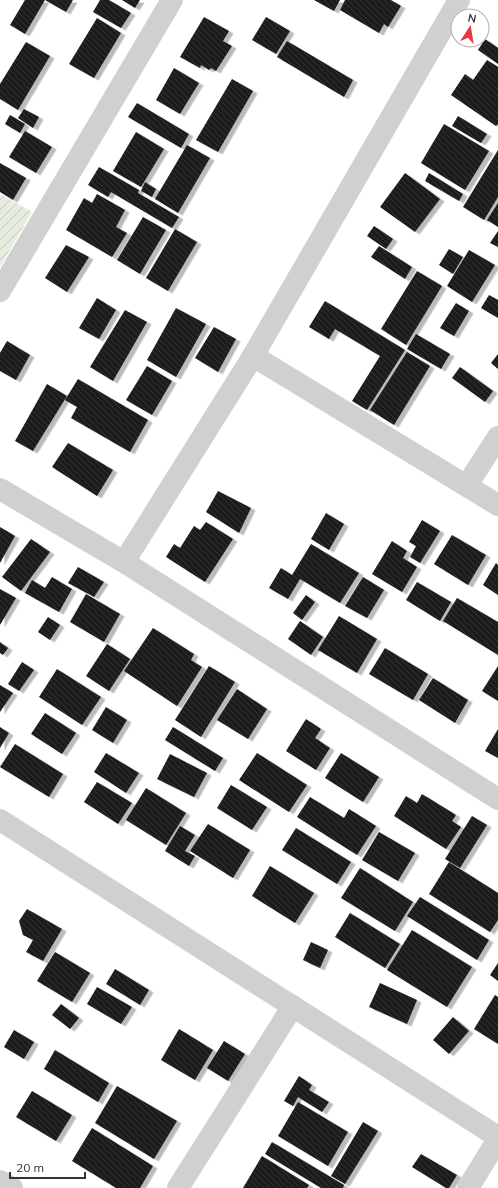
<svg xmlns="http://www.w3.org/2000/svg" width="498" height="1188" viewBox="0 0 498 1188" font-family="Mulish,sans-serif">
  <defs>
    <pattern id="garden-furrows" width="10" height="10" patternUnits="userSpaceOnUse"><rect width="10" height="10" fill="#e6ecdf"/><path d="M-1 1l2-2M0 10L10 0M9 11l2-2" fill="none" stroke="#c6cbc0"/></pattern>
    <pattern id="building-back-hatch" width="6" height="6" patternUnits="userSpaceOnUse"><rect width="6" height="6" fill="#1a1a1a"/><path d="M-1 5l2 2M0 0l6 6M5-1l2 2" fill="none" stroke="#333"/></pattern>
    <filter id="shadow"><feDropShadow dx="4.5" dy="2.5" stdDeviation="0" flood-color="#0004"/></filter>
  </defs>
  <rect width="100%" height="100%" fill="#fff"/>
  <!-- garden -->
  <polygon fill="url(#garden-furrows)" points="0,194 32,212 0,267"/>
  <!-- building -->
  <g fill="url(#building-back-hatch)" filter="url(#shadow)">
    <polygon points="25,0 73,0 66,12 45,0 25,34 10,25"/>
    <polygon points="100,0 109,0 131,13 121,28 93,12"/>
    <polygon points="122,0 140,0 135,8"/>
    <polygon points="314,0 340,0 334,11"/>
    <polygon points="345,0 391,0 401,6 388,27 384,24 379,33 340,10"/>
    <polygon points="204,17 229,31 223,41 232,46 216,71 211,68 209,70 201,65 200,68 180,57"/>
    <polygon points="266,17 290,31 276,54 252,40"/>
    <polygon points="97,18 121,33 94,78 69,64"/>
    <polygon points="485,39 498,48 498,64 478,50"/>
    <polygon points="287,41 353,80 344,97 277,57"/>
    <polygon points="26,42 50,56 18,110 0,99 0,84"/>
    <polygon points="487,60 498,67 498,124 496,126 451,95 465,74 473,80"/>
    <polygon points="174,68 199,83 180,114 156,100"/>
    <polygon points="232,79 253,91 218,152 196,140"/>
    <polygon points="137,103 189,134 181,148 128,117"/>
    <polygon points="24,109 39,117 33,128 18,118"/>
    <polygon points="10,115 25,124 20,133 5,124"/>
    <polygon points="458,116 487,134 481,143 452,126"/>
    <polygon points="444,124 489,151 465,190 421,163"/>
    <polygon points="25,131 52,147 36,173 9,157"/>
    <polygon points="136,132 164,149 141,187 113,171"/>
    <polygon points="187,145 210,158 178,213 155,199"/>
    <polygon points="498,150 498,197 484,220 463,207"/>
    <polygon points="0,163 26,178 13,200 0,192"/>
    <polygon points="99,167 139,190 138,193 179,217 172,228 111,192 108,197 88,185"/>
    <polygon points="405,173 440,199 415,232 380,207"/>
    <polygon points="429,173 463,194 459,201 425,181"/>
    <polygon points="145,182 156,189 152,197 141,191"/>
    <polygon points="97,194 125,210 116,227 127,233 112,257 66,230 84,198 92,203"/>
    <polygon points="498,203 498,227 487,220"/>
    <polygon points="143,217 166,230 140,274 117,260"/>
    <polygon points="374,226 393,239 386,249 367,236"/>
    <polygon points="175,229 197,242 168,291 146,278"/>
    <polygon points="498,231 498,247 490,243"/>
    <polygon points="66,245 89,257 67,292 45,278"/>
    <polygon points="379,246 412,267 405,279 371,257"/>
    <polygon points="449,249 463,257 453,274 439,265"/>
    <polygon points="469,250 495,265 472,302 447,286"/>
    <polygon points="417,271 442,286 406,345 381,329"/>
    <polygon points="489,295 498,300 498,318 481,308"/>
    <polygon points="97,298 116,310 99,339 79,328"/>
    <polygon points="325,301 405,350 367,410 352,401 380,356 335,329 329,339 309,327"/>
    <polygon points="456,303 469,311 454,336 440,328"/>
    <polygon points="176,308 206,324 176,377 147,360"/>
    <polygon points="125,310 147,322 113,381 90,367"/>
    <polygon points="214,327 236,339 218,372 195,358"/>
    <polygon points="416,334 450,354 441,369 407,349"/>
    <polygon points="7,341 30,355 16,380 0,371 0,353"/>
    <polygon points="407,352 430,366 394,425 370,410"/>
    <polygon points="498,354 498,369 491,363"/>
    <polygon points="147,366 172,381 152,415 126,400"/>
    <polygon points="460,367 493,391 485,402 452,378"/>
    <polygon points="78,379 148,420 130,452 71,418 77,407 65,400"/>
    <polygon points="47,384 67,396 33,451 15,441"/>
    <polygon points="68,443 113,470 97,496 52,467"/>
    <polygon points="218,491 251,508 239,533 206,512"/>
    <polygon points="326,513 344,524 329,550 311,539"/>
    <polygon points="422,520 440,531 420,563 410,557 416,546 409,542"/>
    <polygon points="206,522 233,539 205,582 166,557 174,544 180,548 194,526 200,530"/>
    <polygon points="0,527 15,536 0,563"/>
    <polygon points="452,535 486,555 468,585 434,564"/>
    <polygon points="31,539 50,552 21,591 2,577"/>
    <polygon points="392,541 407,551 403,558 417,567 402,592 372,574"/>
    <polygon points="311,544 359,573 340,603 300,579 288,599 269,588 281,568 292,575"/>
    <polygon points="496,563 498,565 498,595 483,585"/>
    <polygon points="78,567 104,582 94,597 68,583"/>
    <polygon points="52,577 72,589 59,612 25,593 32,580 45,588"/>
    <polygon points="363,577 384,590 367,618 345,606"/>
    <polygon points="417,582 451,602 440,621 406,600"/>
    <polygon points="0,589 16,598 0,625"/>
    <polygon points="86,594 120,614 104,642 70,622"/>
    <polygon points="306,595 315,602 302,620 293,613"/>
    <polygon points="457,598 498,622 498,655 443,621"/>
    <polygon points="339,616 377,639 357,673 318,650"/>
    <polygon points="48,617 60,625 50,640 38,632"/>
    <polygon points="300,621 323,637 311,655 288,639"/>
    <polygon points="153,628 194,654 191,660 202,667 177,706 124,671"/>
    <polygon points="0,642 8,648 3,655 0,653"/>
    <polygon points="107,644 130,659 109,691 86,676"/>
    <polygon points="385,648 428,674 413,700 369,674"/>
    <polygon points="22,662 34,670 19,691 8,684"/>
    <polygon points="209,666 235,682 201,737 175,720"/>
    <polygon points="498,666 498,701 482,691"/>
    <polygon points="57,669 101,697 82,725 39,697"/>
    <polygon points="433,678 468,700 455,723 419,700"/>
    <polygon points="0,685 13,693 0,712"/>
    <polygon points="237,689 267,709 248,739 217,720"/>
    <polygon points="106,707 127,720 113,743 92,730"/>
    <polygon points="45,713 76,733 62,754 31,734"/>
    <polygon points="306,719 321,729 315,738 330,748 316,770 286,751"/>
    <polygon points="0,727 9,733 0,748"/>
    <polygon points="173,727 223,758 215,771 165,740"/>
    <polygon points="498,729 498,758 485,751"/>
    <polygon points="15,744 63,774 49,797 0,767"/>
    <polygon points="106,753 139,773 126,793 94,772"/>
    <polygon points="257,753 307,785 289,812 239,780"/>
    <polygon points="341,753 379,777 363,802 325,778"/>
    <polygon points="170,754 207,773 194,797 157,779"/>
    <polygon points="97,782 132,803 118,824 84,802"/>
    <polygon points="231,785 267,807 252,830 217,808"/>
    <polygon points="146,788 186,813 166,845 126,820"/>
    <polygon points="422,794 456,815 452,821 461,827 446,849 394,816 406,796 417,803"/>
    <polygon points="310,797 344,818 349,809 376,826 357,855 297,817"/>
    <polygon points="472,816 487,825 460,868 445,859"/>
    <polygon points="208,824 250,850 233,878 190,851"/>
    <polygon points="180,826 195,835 185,851 195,856 189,866 165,851"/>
    <polygon points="296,828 351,862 337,884 282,850"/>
    <polygon points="379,832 415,853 398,881 362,860"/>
    <polygon points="449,862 498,893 498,920 490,932 429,894"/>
    <polygon points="270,866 314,893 295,923 252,896"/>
    <polygon points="360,868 413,902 395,931 341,898"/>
    <polygon points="420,897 489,940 477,960 407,916"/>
    <polygon points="27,909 62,929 43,961 26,952 33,940 23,935 19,921"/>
    <polygon points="350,913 400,944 385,968 335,937"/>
    <polygon points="412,930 472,967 447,1007 387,970"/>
    <polygon points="311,942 328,950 320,968 303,960"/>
    <polygon points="55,952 90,973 72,1002 37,981"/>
    <polygon points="498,963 498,981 490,975"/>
    <polygon points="115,969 149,990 140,1005 106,984"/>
    <polygon points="380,983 417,1000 407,1024 369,1007"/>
    <polygon points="97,987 132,1007 121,1024 87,1004"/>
    <polygon points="495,995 498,997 498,1044 474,1029"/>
    <polygon points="61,1004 79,1018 70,1029 52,1015"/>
    <polygon points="453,1017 469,1031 449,1054 433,1040"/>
    <polygon points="179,1029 213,1050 195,1080 161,1060"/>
    <polygon points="14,1030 34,1042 24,1059 4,1047"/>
    <polygon points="224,1041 245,1054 228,1081 207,1068"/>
    <polygon points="55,1050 109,1083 98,1102 44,1069"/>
    <polygon points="299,1076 312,1085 309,1090 329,1102 322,1112 298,1097 293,1106 284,1101"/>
    <polygon points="117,1086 177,1121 154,1159 95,1123"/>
    <polygon points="32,1091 72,1115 56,1141 16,1117"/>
    <polygon points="298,1102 348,1132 328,1166 278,1136"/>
    <polygon points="363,1122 378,1131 345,1184 331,1176"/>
    <polygon points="92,1128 153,1166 140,1188 116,1188 72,1161"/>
    <polygon points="272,1142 344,1185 343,1188 321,1188 265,1154"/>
    <polygon points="421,1154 457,1175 449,1188 446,1188 412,1167"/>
    <polygon points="262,1156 309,1185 307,1188 243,1188"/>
  </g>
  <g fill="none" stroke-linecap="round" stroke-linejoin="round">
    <!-- minor -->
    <g stroke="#d0d0d0" stroke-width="22">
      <polyline points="0,291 172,0"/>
      <polyline points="253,356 498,505"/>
      <polyline points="467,485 498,437"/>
      <polyline points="0,489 124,562 498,799"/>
      <polyline points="124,562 253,356 459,0"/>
      <polyline points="0,820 498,1137"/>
      <polyline points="0,1181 12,1188"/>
      <polyline points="178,1188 293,1006"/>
      <polyline points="468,1188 498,1139"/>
    </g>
  </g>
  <!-- north arrow -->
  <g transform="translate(470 28) rotate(12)"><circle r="19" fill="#ffffff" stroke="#adadad"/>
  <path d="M0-3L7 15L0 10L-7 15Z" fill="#e63946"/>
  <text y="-6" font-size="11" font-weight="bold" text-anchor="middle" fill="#333333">N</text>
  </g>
  <!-- scale -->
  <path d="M10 1172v6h75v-6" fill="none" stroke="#333333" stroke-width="2"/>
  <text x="16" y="1172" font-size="12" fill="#333333" stroke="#ffffff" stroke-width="3" paint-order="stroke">20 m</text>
</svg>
